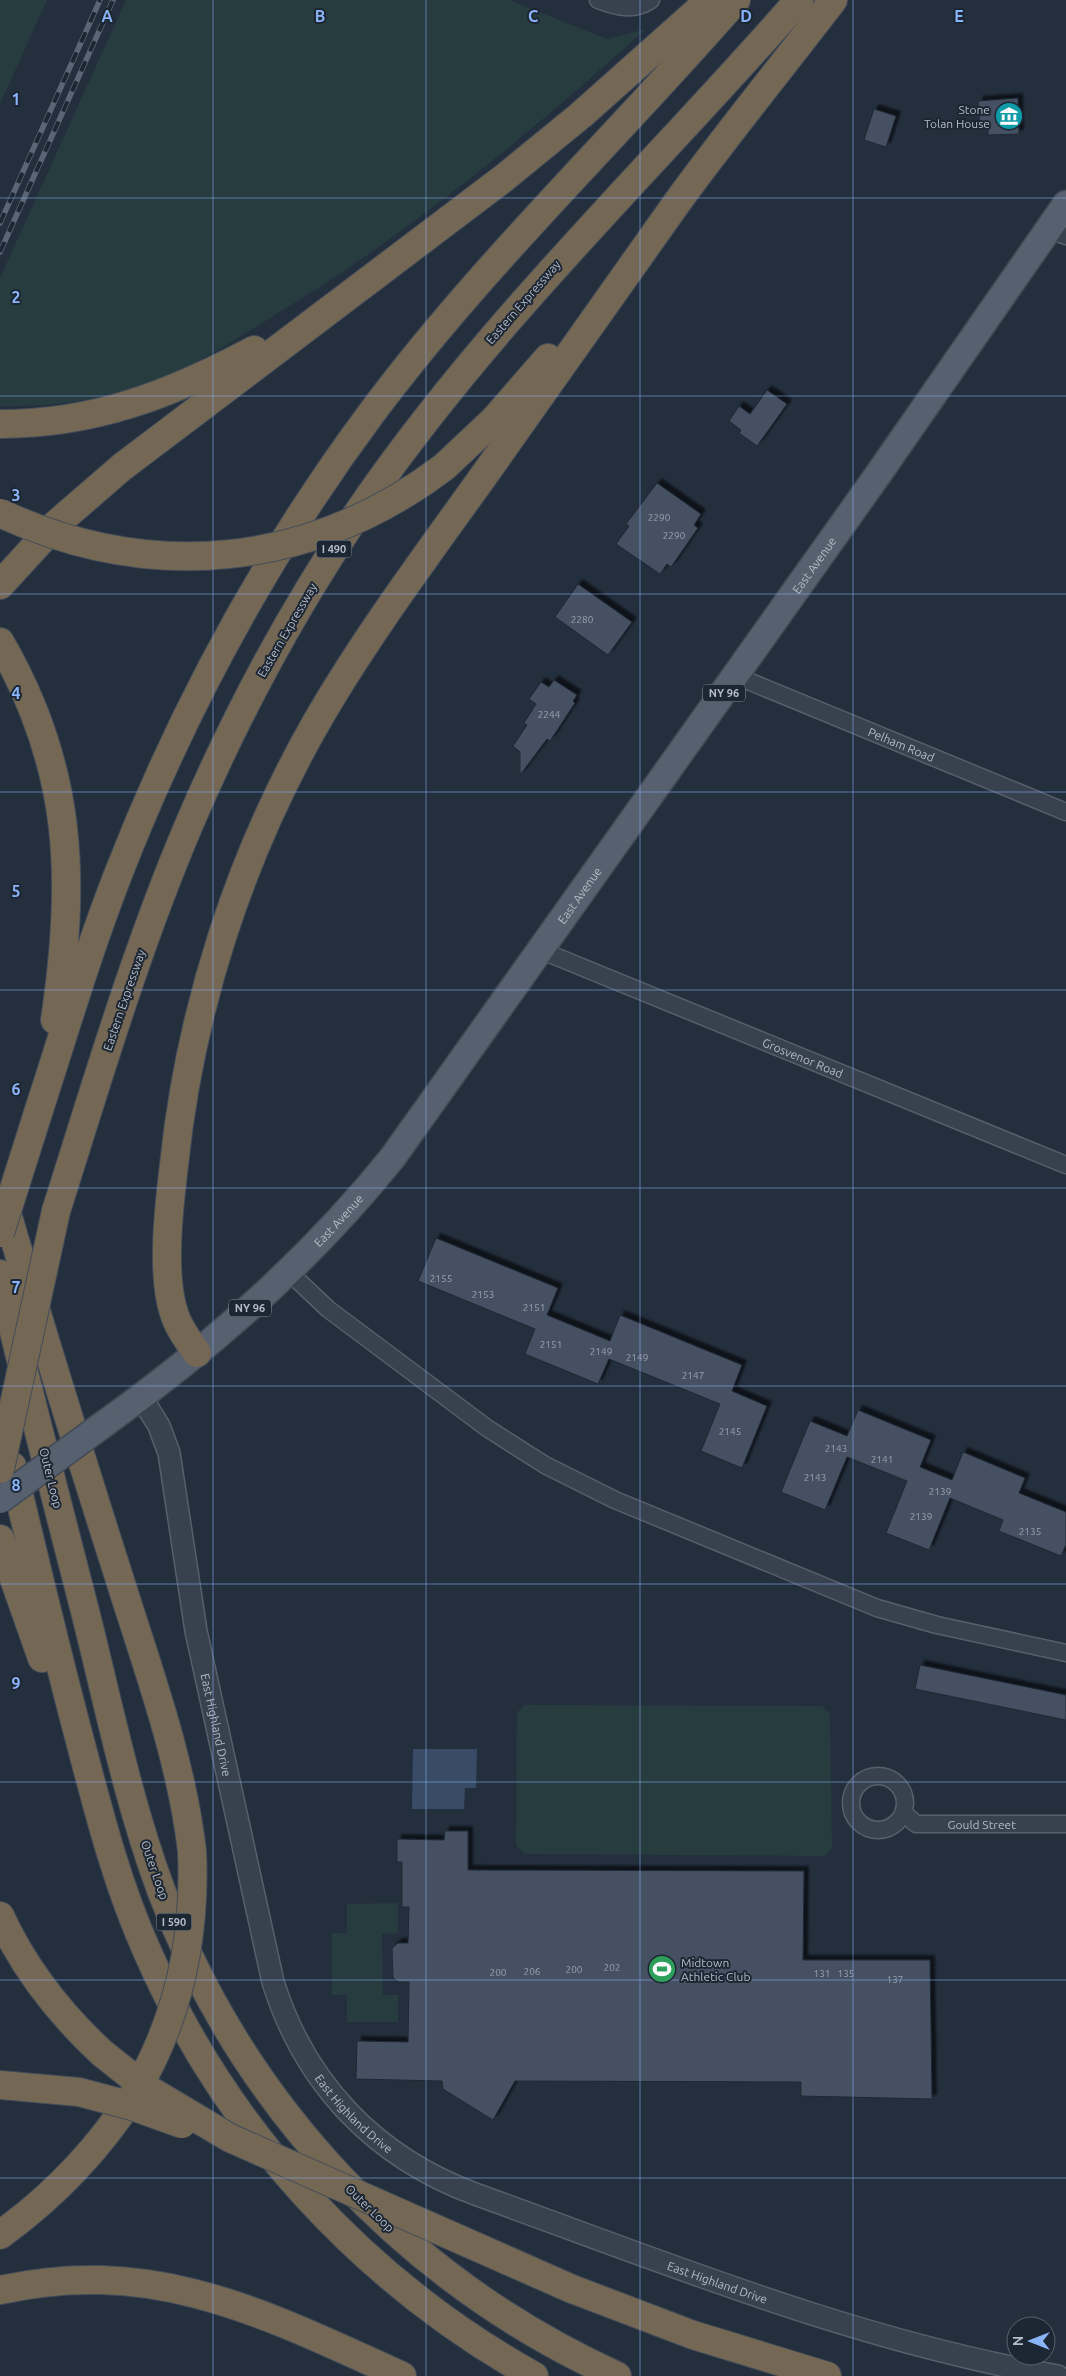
<svg xmlns="http://www.w3.org/2000/svg" width="1066" height="2376" viewBox="0 0 1066 2376" font-family="Ubuntu,sans-serif">
  <defs>
    <filter id="shadow"><feDropShadow dx="4.5" dy="-4.5" stdDeviation="1" flood-color="#0009"/></filter>
  </defs>
  <rect width="100%" height="100%" fill="#242f3e"/>
  <!-- green -->
  <g fill="#263c3f">
    <polygon points="0,0 47,0 0,104"/>
    <path d="M126,0h383l98,39 39,-10c-116,104 -237,205 -371,286 -38,24 -78,50 -121,66 -49,18 -101,27 -154,25v-128z"/>
    <polygon points="524,1705 822,1706 830,1714 832,1848 825,1856 525,1854 516,1845 517,1713"/>
    <polygon points="398,1903 398,1933 382,1934 383,1995 398,1995 398,2022 347,2022 347,1995 332,1995 332,1933 347,1933 347,1904"/>
  </g>
  <!-- water -->
  <polygon fill="#394c67" points="413,1749 477,1749 476,1788 465,1788 464,1809 412,1809"/>
  <!-- building -->
  <g fill="#455162" stroke="#1f2835" filter="url(#shadow)">
    <polygon points="1018,98 1019,134 988,135 988,127 980,127 978,101"/>
    <polygon points="874,109 896,116 886,147 864,140"/>
    <polygon points="767,390 787,404 757,446 739,433 741,430 729,421 739,406 750,414"/>
    <polygon points="657,483 701,514 694,525 698,528 671,567 667,564 660,574 616,544 629,526 626,524"/>
    <polygon points="578,584 632,622 608,655 555,617"/>
    <polygon points="554,680 577,695 573,701 575,703 550,741 547,739 520,775 520,752 513,746 527,725 524,723 536,704 529,699 541,682 549,687"/>
    <polygon points="436,1238 558,1288 547,1315 610,1341 620,1315 742,1365 732,1391 767,1406 742,1468 701,1451 720,1404 609,1359 598,1384 525,1354 535,1329 418,1281"/>
    <polygon points="858,1410 931,1440 920,1467 952,1480 963,1452 1025,1478 1019,1493 1066,1512 1066,1545 1061,1556 999,1531 1003,1520 950,1498 929,1550 886,1533 907,1481 847,1457 825,1510 781,1492 810,1421 847,1436"/>
    <polygon points="920,1665 1066,1695 1066,1720 915,1689"/>
    <polygon points="445,1831 468,1831 468,1870 804,1871 803,1960 930,1960 932,2099 801,2096 801,2082 515,2081 493,2120 443,2089 442,2081 356,2079 357,2041 408,2042 409,1982 399,1982 393,1978 392,1948 398,1943 408,1943 409,1907 402,1907 402,1862 397,1862 397,1839 444,1840"/>
  </g>
  <g fill="none" stroke-linecap="round" stroke-linejoin="round">
    <defs>
      <g id="minor">
        <path d="M598,0c18,7 36,12 53,0"/>
        <polyline points="1047,229 1066,236"/>
        <path id="s1" d="M736,676l330,136"/>
        <path id="s2" d="M540,950l526,215"/>
        <polyline points="289,1272 328,1309 487,1428 545,1465 615,1500 877,1608 937,1625 1066,1653"/>
        <circle cx="878" cy="1803" r="27"/>
        <path id="s3" d="M904,1813l12,11h150"/>
      </g>
      <g id="tertiary">
        <path id="s4" d="M141,1397l18,29 10,27 27,178 77,351c32,102 102,175 202,212 192,69 381,147 583,182"/>
      </g>
      <g id="primary">
        <path id="s5" d="M108,1421c106,-76 203,-162 285,-264l484,-681 189,-272"/>
      </g>
      <g id="motorway">
        <path d="M0,424c95,0 171,-30 254,-74"/>
        <polyline points="444,467 494,420 548,358"/>
        <polyline points="0,585 55,525 122,467 504,178 581,115 710,0"/>
        <path d="M0,642c73,126 76,238 55,378"/>
        <path d="M38,1113c26,-80 50,-162 81,-241 64,-164 149,-320 254,-461 110,-147 243,-273 363,-411"/>
        <path d="M3,1200c37,126 76,252 116,377 28,90 62,180 73,274"/>
        <path d="M56,1211c41,-129 79,-259 132,-384 48,-113 107,-222 176,-323 127,-184 289,-337 435,-504"/>
        <path d="M0,1274c27,114 57,228 86,341 23,92 42,186 75,275 81,216 247,391 456,486"/>
        <path d="M197,1353c-9,-13 -19,-26 -23,-40 -13,-39 -5,-107 0,-148 16,-155 65,-307 142,-442 57,-99 128,-190 193,-283 56,-79 111,-158 167,-236 50,-69 105,-136 157,-204"/>
        <path d="M12,1466c22,91 43,181 67,271 19,72 37,145 68,214 78,179 216,330 387,425"/>
        <polyline points="0,1539 42,1658"/>
        <path d="M0,1916c24,52 60,98 102,137"/>
        <polyline points="0,2085 79,2092"/>
        <path d="M0,2235c54,-39 98,-85 134,-141"/>
        <polyline points="572,2289 693,2335 827,2376"/>
        <path d="M0,2290c155,-34 265,24 402,86"/>
      </g>
    </defs>
    <!-- minor casing -->
    <use href="#minor" stroke="#565f6c" stroke-width="19"/>
    <!-- tertiary casing -->
    <use href="#tertiary" stroke="#565f6c" stroke-width="24"/>
    <!-- primary casing -->
    <use href="#primary" stroke="#414a57" stroke-width="29"/>
    <!-- motorway casing -->
    <use href="#motorway" stroke="#434c59" stroke-width="30"/>
    <!-- minor -->
    <use href="#minor" stroke="#38414e" stroke-width="16"/>
    <!-- tertiary -->
    <use href="#tertiary" stroke="#38414e" stroke-width="21"/>
    <!-- primary -->
    <use href="#primary" stroke="#56606e" stroke-width="26"/>
    <!-- motorway -->
    <use href="#motorway" stroke="#746855" stroke-width="28"/>
    <defs>
      <g id="rail">
        <polyline points="0,223 100,0"/>
        <polyline points="0,252 113,0"/>
      </g>
    </defs>
    <!-- rail casing -->
    <use href="#rail" stroke="#5a6575" stroke-width="5.5"/>
    <!-- rail -->
    <use href="#rail" stroke="#1d2633" stroke-width="4" stroke-dasharray="11" stroke-linecap="butt"/>
    <defs>
      <polyline id="primary-bridge" points="0,1500 108,1421"/>
      <g id="motorway-bridge">
        <path d="M0,513c151,70 310,55 444,-46"/>
        <polyline points="0,1233 38,1113"/>
        <polyline points="0,1469 56,1211"/>
        <polyline points="102,2053 146,2088 230,2138 572,2289"/>
        <polyline points="79,2092 132,2106 182,2124"/>
        <path d="M134,2094c45,-75 62,-156 58,-243"/>
      </g>
    </defs>
    <!-- primary-bridge casing -->
    <use href="#primary-bridge" stroke="#414a57" stroke-width="29" stroke-linecap="butt"/>
    <!-- motorway-bridge casing -->
    <use href="#motorway-bridge" stroke="#434c59" stroke-width="30" stroke-linecap="butt"/>
    <!-- primary-bridge -->
    <use href="#primary-bridge" stroke="#56606e" stroke-width="26"/>
    <!-- motorway-bridge -->
    <use href="#motorway-bridge" stroke="#746855" stroke-width="28"/>
  </g>
  <!-- grid -->
  <path fill="none" stroke="#8ab4f8" stroke-width="1" stroke-opacity="0.55" d="M213,0v2376M426,0v2376M640,0v2376M853,0v2376M0,198h1066M0,396h1066M0,594h1066M0,792h1066M0,990h1066M0,1188h1066M0,1386h1066M0,1584h1066M0,1782h1066M0,1980h1066M0,2178h1066"/>
  <!-- icons -->
  <defs>
    <symbol id="museum-disc" viewBox="-11 -11 22 22"><circle r="9.5" fill="#0f9aa8" stroke="#1d2633"/><path d="M0-6L6-3V-2H-6V-3ZM-5-1h2V3h-2ZM-1-1h2V3h-2ZM3-1h2V3H3ZM-6 4H6V6H-6Z" fill="#fff"/></symbol>
    <symbol id="stadium-disc" viewBox="-11 -11 22 22"><circle r="9.5" fill="#2e9e5b" stroke="#1d2633"/><path d="M0-5a6.5 5 0 1 0 0 10a6.5 5 0 1 0 0-10ZM-3.5-1.8h7v3.6h-7Z" fill="#fff"/></symbol>
  </defs>
  <g fill-rule="evenodd">
    <use href="#museum-disc" x="993" y="100" width="32" height="32"/>
    <use href="#stadium-disc" x="646" y="1953" width="32" height="32"/>
  </g>
  <g text-anchor="middle" dominant-baseline="central" stroke-width="4" stroke-linejoin="round" paint-order="stroke">
    <!-- number labels -->
    <g font-size="10" fill="#98a1af">
      <text x="659" y="517">2290</text>
      <text x="674" y="535">2290</text>
      <text x="582" y="619">2280</text>
      <text x="549" y="714">2244</text>
      <text x="441" y="1278">2155</text>
      <text x="483" y="1294">2153</text>
      <text x="534" y="1307">2151</text>
      <text x="551" y="1344">2151</text>
      <text x="601" y="1351">2149</text>
      <text x="637" y="1357">2149</text>
      <text x="693" y="1375">2147</text>
      <text x="730" y="1431">2145</text>
      <text x="836" y="1448">2143</text>
      <text x="882" y="1459">2141</text>
      <text x="815" y="1477">2143</text>
      <text x="940" y="1491">2139</text>
      <text x="921" y="1516">2139</text>
      <text x="1030" y="1531">2135</text>
      <text x="612" y="1967">202</text>
      <text x="574" y="1969">200</text>
      <text x="532" y="1971">206</text>
      <text x="498" y="1972">200</text>
      <text x="822" y="1973">131</text>
      <text x="846" y="1973">135</text>
      <text x="895" y="1979">137</text>
    </g>
    <!-- shield labels -->
    <g fill="#1d2633" stroke="#878f9c" stroke-width="1">
      <rect x="316.5" y="540.5" width="35" height="17" rx="4"/>
      <rect x="703" y="684.5" width="42" height="17" rx="4"/>
      <rect x="229" y="1299.5" width="42" height="17" rx="4"/>
      <rect x="156.5" y="1913.5" width="35" height="17" rx="4"/>
    </g>
    <g font-size="11" font-weight="bold" fill="#b4bcc9">
      <text x="334" y="549">I 490</text>
      <text x="724" y="693">NY 96</text>
      <text x="250" y="1308">NY 96</text>
      <text x="174" y="1922">I 590</text>
    </g>
    <!-- poi labels -->
    <g font-size="12" fill="#b4bcc9" stroke="#1d2633" text-anchor="end">
      <text x="990" y="109">Stone<tspan x="990" dy="14">Tolan House</tspan></text>
      <text x="681" y="1962" text-anchor="start">Midtown<tspan x="681" dy="14">Athletic Club</tspan></text>
    </g>
    <!-- street labels -->
    <g font-size="12" fill="#b4bcc9" stroke="#1d2633">
      <text transform="translate(523 302) rotate(-49)">Eastern Expressway</text>
      <text stroke="none"><textPath href="#s5" startOffset="1116">East Avenue</textPath></text>
      <text transform="translate(287 630) rotate(-60)">Eastern Expressway</text>
      <text stroke="none"><textPath href="#s1" startOffset="179">Pelham Road</textPath></text>
      <text stroke="none"><textPath href="#s5" startOffset="711">East Avenue</textPath></text>
      <text transform="translate(124 1000) rotate(-71)">Eastern Expressway</text>
      <text stroke="none"><textPath href="#s2" startOffset="284">Grosvenor Road</textPath></text>
      <text stroke="none"><textPath href="#s5" startOffset="306">East Avenue</textPath></text>
      <text transform="translate(51 1478) rotate(76)">Outer Loop</text>
      <text stroke="none"><textPath href="#s4" startOffset="339">East Highland Drive</textPath></text>
      <text stroke="none"><textPath href="#s3" startOffset="82">Gould Street</textPath></text>
      <text transform="translate(155 1870) rotate(71)">Outer Loop</text>
      <text stroke="none"><textPath href="#s4" startOffset="759">East Highland Drive</textPath></text>
      <text transform="translate(370 2208) rotate(44)">Outer Loop</text>
      <text stroke="none"><textPath href="#s4" startOffset="1164">East Highland Drive</textPath></text>
    </g>
  </g>
  <g font-size="16" text-anchor="middle" font-weight="bold" fill="#8ab4f8" stroke="#1d2633" stroke-width="4" stroke-linejoin="round" paint-order="stroke">
    <text x="107" y="22">A</text>
    <text x="320" y="22">B</text>
    <text x="533" y="22">C</text>
    <text x="746" y="22">D</text>
    <text x="959" y="22">E</text>
    <text x="16" y="105">1</text>
    <text x="16" y="303">2</text>
    <text x="16" y="501">3</text>
    <text x="16" y="699">4</text>
    <text x="16" y="897">5</text>
    <text x="16" y="1095">6</text>
    <text x="16" y="1293">7</text>
    <text x="16" y="1491">8</text>
    <text x="16" y="1689">9</text>
  </g>
  <!-- north arrow -->
  <g transform="translate(1031 2341) rotate(270)"><circle r="24" fill="#1d2633" stroke="#59626f"/>
  <path d="M0-4L9 19L0 12L-9 19Z" fill="#8ab4f8"/>
  <text y="-8" font-size="14" font-weight="bold" text-anchor="middle" fill="#b4bcc9">N</text>
  </g>
</svg>
